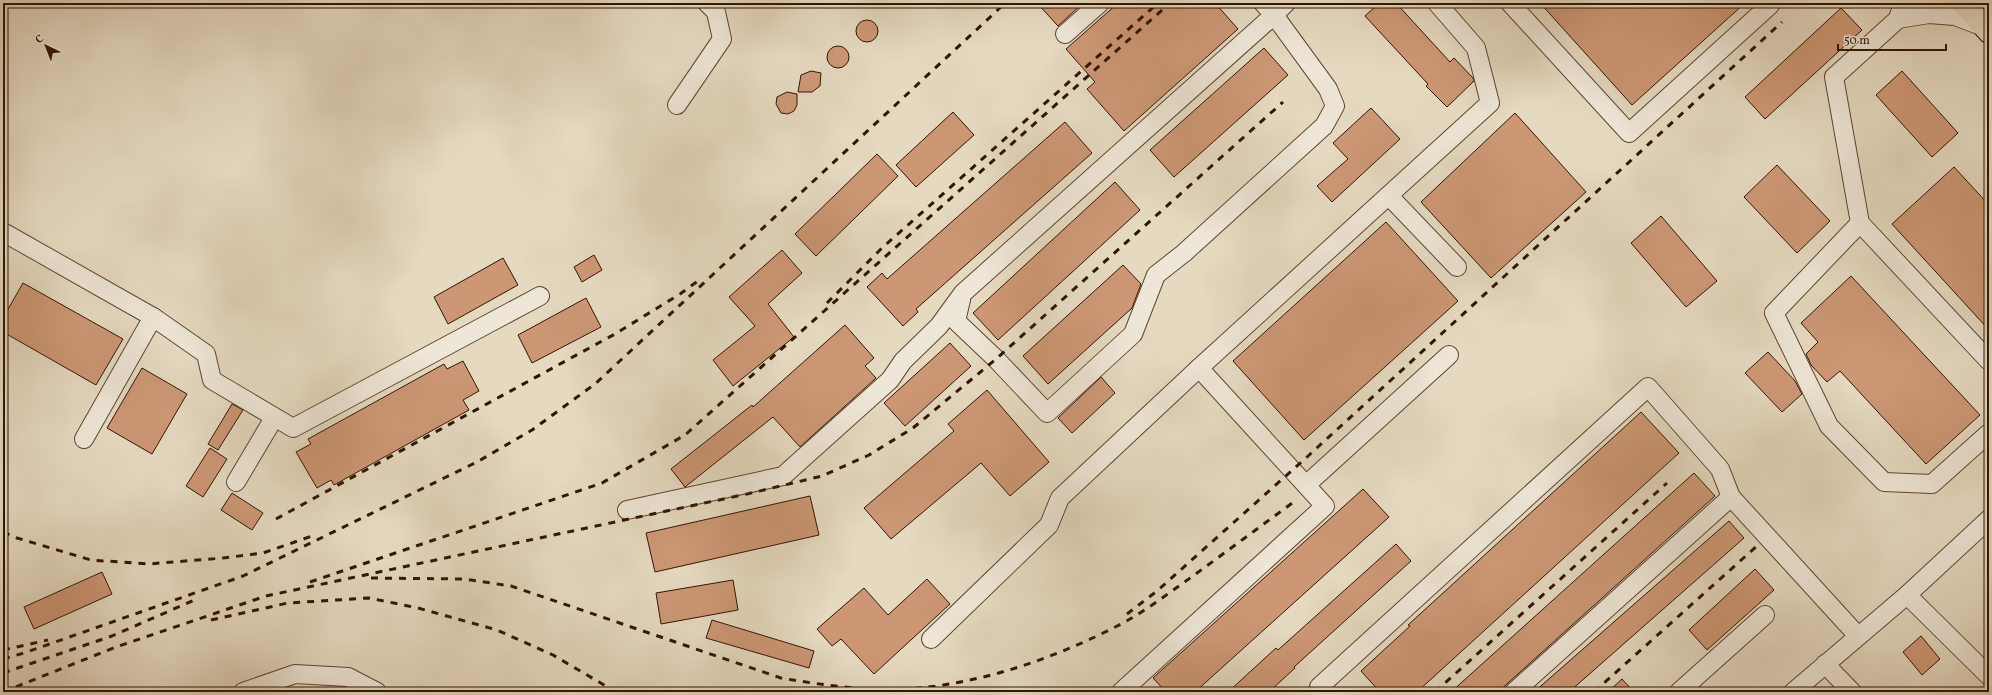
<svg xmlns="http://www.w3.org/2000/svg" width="1992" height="695" viewBox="0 0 1992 695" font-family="Vollkorn,serif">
  <rect width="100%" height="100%" fill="#e5d9c0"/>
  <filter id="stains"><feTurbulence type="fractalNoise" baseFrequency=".005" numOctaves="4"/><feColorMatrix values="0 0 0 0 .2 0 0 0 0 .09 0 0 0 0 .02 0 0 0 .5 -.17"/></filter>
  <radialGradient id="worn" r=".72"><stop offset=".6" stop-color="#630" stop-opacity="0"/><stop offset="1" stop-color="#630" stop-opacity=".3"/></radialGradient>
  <!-- building -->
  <g fill="#cd9775" stroke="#301502">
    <polygon points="1037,3 1083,3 1058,26"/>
    <polygon points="1118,3 1215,3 1238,29 1124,131 1087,89 1095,82 1066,49"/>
    <polygon points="1379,3 1396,3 1450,62 1454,58 1473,78 1474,81 1447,107 1426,86 1428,84 1365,16"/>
    <polygon points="1540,3 1745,3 1632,105"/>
    <polygon points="1841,8 1862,30 1765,119 1745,97"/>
    <circle cx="867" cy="31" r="11"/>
    <circle cx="838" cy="57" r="11"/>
    <polygon points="1264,48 1288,75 1174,177 1150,150"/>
    <polygon points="811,71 821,73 820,86 812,92 798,92 801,75"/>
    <polygon points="1902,71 1958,133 1932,157 1876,95"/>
    <polygon points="787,92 797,94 797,105 794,111 788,114 781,113 776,104 777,97"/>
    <polygon points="1371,108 1400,139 1332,202 1317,186 1348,159 1333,143"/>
    <polygon points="953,112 974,135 916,187 896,165"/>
    <polygon points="1515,113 1586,192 1491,278 1421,202"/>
    <polygon points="1065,122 1092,153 916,309 918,312 903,326 867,287 882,273 887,279"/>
    <polygon points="877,154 898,176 816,256 795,234"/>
    <polygon points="1777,165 1830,221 1797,253 1744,197"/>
    <polygon points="1954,167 1989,205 1989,330 1892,224"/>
    <polygon points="1115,182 1140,210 998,340 973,313"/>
    <polygon points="1661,216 1717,281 1686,307 1631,243"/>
    <polygon points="1386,222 1458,301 1304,440 1233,361"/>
    <polygon points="782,250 802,273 768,304 794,337 733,386 713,360 755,326 729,297"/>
    <polygon points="594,255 602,270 582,282 574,267"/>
    <polygon points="503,258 518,285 448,324 434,297"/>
    <polygon points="1123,265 1141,284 1132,308 1048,384 1023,356"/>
    <polygon points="1851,276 1980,415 1926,464 1840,371 1827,382 1811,365 1806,354 1818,342 1801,323"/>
    <polygon points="23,283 123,339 96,385 3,332 3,318"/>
    <polygon points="586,298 601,327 532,363 518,335"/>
    <polygon points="845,325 874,358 865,366 876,378 800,447 773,417 685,487 671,469 752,405 753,407"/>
    <polygon points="950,343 971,366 905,426 884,403"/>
    <polygon points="1768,352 1795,381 1802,394 1782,412 1745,373"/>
    <polygon points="463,361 479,391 463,400 469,410 334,485 331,480 317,488 296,452 311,444 308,439 444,364 447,369"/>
    <polygon points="142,368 187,394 152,454 107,428"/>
    <polygon points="1101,377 1115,393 1072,433 1058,418"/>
    <polygon points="987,390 1049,462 1010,496 981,463 891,539 864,508 954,431 948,424"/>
    <polygon points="232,404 243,410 218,450 208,444"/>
    <polygon points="1641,412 1679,453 1417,692 1380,692 1361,671 1410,626 1408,625"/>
    <polygon points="210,448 227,459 203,497 186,486"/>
    <polygon points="1694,473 1715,496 1498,692 1451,692"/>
    <polygon points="1363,489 1389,517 1195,692 1166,692 1153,678"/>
    <polygon points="232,493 263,513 252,530 221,510"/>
    <polygon points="810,496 819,535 655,572 646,533"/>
    <polygon points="1729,521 1744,538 1569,692 1534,692"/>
    <polygon points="1396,544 1411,561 1294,667 1295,668 1269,692 1228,692 1276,648 1278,650"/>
    <polygon points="1755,569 1774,590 1707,650 1689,630"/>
    <polygon points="102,572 112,594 34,629 24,607"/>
    <polygon points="927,579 950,604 874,674 841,639 832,646 817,629 864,588 888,615"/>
    <polygon points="733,580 738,610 661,624 656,593"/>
    <polygon points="712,620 814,651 809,668 706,638"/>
    <polygon points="1921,636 1940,659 1922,675 1903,652"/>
    <polygon points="1622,679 1634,692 1608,692"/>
  </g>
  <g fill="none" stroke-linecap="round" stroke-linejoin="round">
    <defs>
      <g id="minor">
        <polyline points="1510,3 1629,133 1770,5 1768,3"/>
        <polyline points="1903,3 1898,19 1834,77 1860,223 1989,361"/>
        <polyline points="1898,19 1929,14 1955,16 1984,27"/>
        <polyline points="1065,34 1100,3"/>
        <polyline points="677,105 722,39 716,12 707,3"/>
        <polyline points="1389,196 1457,267"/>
        <polyline points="1860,223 1774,313 1829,426 1884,482 1932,484 1989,433"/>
        <polyline points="3,232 153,317 206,354 212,380 293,428 540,296"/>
        <polyline points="961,300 956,321 996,359 1047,413 1133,334 1156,275 1184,253 1324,126 1335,106 1328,89 1274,15 1286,3"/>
        <polyline points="84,439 153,317"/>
        <polyline points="236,482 274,418"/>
        <polyline points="1306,485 1449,355"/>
        <polyline points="627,510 783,476 890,380 903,361 939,326 963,293 1274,15 1263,3"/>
        <polyline points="1907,595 1989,676"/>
        <polyline points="931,639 1049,525 1060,498 1199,368 1490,103 1476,48 1437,3"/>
        <polyline points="1825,664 1852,692"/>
        <polyline points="1319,687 1648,387 1720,469 1731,497"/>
        <polyline points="243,692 295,674 348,677 377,692"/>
        <polyline points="1121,692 1325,506 1199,368"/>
        <polyline points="1514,692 1731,497 1858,636"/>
        <polyline points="1679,692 1765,615"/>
        <polyline points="1793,692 1907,595 1989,519"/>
      </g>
      <polyline id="major" points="1963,3 1989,32"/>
    </defs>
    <!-- minor casing -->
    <use href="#minor" stroke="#5d4632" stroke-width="20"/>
    <!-- major casing -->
    <use href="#major" stroke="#301502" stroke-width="24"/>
    <!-- minor -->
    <use href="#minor" stroke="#eee6d6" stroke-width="18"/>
    <!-- major -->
    <use href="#major" stroke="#e5d9c0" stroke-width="22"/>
    <!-- rail -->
    <g stroke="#301502" stroke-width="3" stroke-dasharray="7 7" stroke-linecap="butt">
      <polyline points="827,303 882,248 1158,3"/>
      <polyline points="276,519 615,334 680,294 702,278"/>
      <polyline points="3,532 17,538 91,560 148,564 223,558 263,553 315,535"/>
      <path d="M371,578l93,1 47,7 270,92c41,7 84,13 126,11 75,-5 149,-31 216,-66 24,-13 47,-31 70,-47 34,-25 68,-50 102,-75"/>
      <polyline points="310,582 602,483 685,435 1170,3"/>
      <polyline points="1127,614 1157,591 1307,457 1782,22"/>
      <polyline points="211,620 288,603 369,598 418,608 497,630 553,655 616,692"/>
      <polyline points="3,650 48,640"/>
      <polyline points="3,659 24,653 243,576 477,462 532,430 595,384 1002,6"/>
      <polyline points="3,673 112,636 199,598"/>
      <polyline points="3,692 116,647 266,596 747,494 822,476 869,455 913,428 996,359 1283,102"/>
      <polyline points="1435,692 1667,483"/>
      <polyline points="1594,692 1758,545"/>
    </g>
  </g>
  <!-- margin -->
  <rect width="1992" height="695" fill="none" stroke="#e5d9c0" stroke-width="16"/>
  <rect x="4" y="4" width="1984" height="687" fill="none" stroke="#301502" stroke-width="2"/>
  <rect x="8" y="8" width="1976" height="679" fill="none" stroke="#301502"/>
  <!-- north arrow -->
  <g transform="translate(46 46) rotate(317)" stroke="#eee6d6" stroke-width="3" paint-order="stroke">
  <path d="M0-3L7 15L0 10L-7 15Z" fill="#301502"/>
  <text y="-6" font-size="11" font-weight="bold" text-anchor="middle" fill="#301502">С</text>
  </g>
  <!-- scale -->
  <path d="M1838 44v6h108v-6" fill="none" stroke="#301502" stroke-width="2"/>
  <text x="1844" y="44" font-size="12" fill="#301502" stroke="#eee6d6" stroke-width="3" paint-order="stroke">50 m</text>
  <rect width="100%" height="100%" filter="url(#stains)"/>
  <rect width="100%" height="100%" fill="url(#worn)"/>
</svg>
